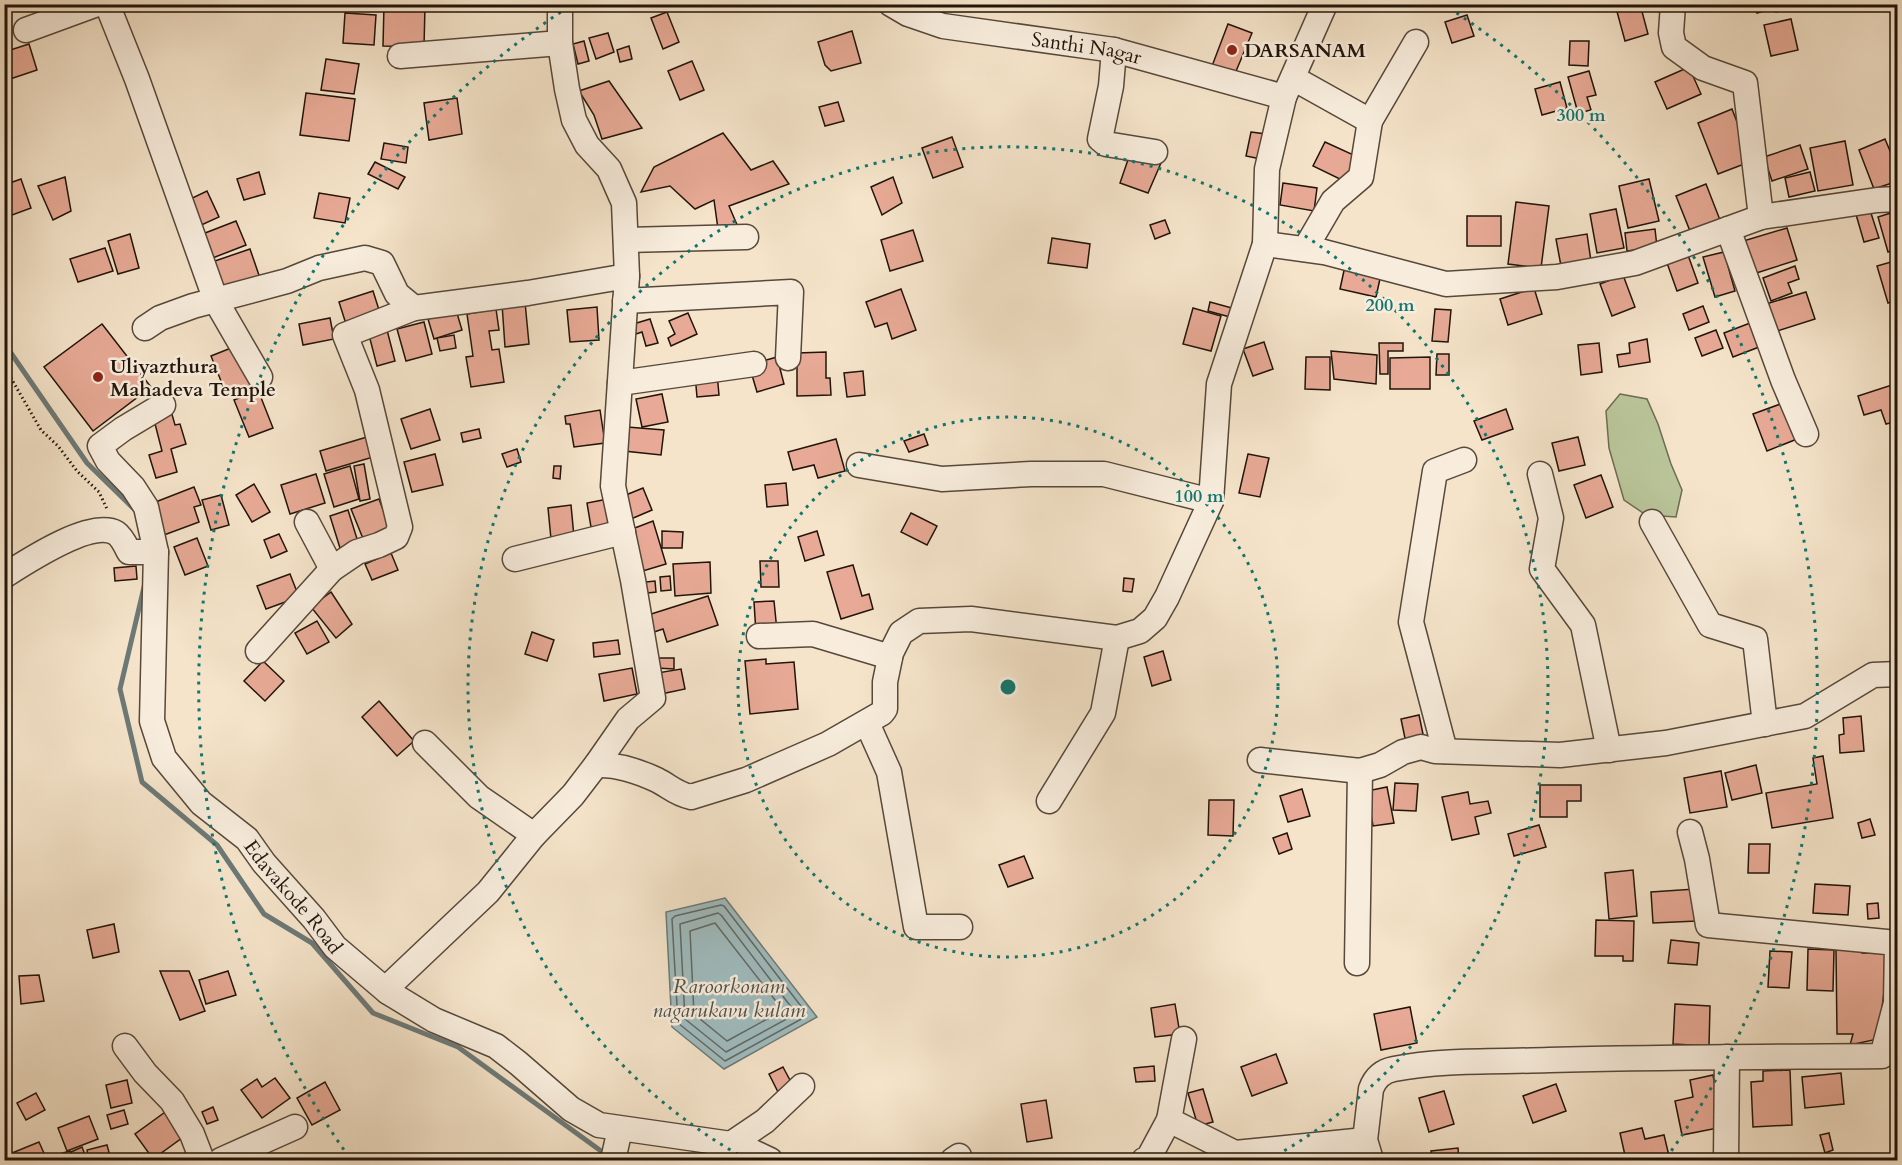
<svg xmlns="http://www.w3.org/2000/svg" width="1902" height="1165" viewBox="0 0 1902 1165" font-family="Cardo,serif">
  <rect width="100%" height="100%" fill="#f5e4ca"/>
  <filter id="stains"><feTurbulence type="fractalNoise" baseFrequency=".00333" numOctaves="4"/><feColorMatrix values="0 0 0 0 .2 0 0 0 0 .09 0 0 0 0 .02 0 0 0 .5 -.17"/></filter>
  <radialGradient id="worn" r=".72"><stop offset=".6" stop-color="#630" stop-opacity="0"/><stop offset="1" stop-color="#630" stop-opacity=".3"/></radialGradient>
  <!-- green -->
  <polygon fill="#b9c599" stroke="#6d6c52" stroke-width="1.5" points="1620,394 1647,399 1658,424 1671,464 1682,490 1676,517 1646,515 1624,500 1609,448 1606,411"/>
  <!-- water -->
  <polygon fill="#9fbcbf" stroke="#6d7977" stroke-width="1.5" points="725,898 817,1017 724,1069 672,1027 666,912"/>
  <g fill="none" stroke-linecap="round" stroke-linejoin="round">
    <!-- shore -->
    <g stroke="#606864" stroke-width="1.5">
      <polygon points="721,905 724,906 807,1014 805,1017 725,1061 678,1023 672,919 675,916"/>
      <polygon points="718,913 721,915 795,1012 794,1015 726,1052 685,1019 680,924"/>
      <polygon points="715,923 782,1009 780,1012 727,1041 694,1014 690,931"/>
    </g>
    <!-- stream -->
    <g stroke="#6d7977" stroke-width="5">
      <polyline points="4,343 87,463 134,509"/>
      <polyline points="144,587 120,689 142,782 217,845 264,914 312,943 373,1013 458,1047 601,1151"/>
      <polyline points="628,1157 643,1160"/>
    </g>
  </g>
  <!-- building -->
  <g fill="#e8aa96" stroke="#21140a" stroke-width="1.5">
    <polygon points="1628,4 1640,4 1648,34 1625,41 1616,8"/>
    <polygon points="1754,4 1795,4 1795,6 1776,12 1774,8 1757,13"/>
    <polygon points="384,5 425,6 424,47 383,46"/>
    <polygon points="667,12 679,42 663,49 651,18"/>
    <polygon points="345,13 376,15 374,45 343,43"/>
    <polygon points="1467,15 1474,36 1452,43 1445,22"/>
    <polygon points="1791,19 1798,50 1771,56 1764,25"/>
    <polygon points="1228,24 1252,33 1234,76 1212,66"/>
    <polygon points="852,31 861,63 831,71 825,65 818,42"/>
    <polygon points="608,33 614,52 596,59 589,38"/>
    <polygon points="584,41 589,61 578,64 573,44"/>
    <polygon points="1570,41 1589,41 1588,66 1569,65"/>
    <polygon points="29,44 37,70 10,79 4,64 4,52"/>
    <polygon points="629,46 632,59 620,62 617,50"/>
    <polygon points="326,59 359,64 354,94 321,90"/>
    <polygon points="692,61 704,90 680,100 668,71"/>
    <polygon points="1689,67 1701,94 1667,109 1655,82"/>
    <polygon points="1589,71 1596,95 1587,97 1591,110 1578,113 1568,77"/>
    <polygon points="609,81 642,128 602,139 594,115 579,91"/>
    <polygon points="1560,82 1567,108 1542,115 1535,89"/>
    <polygon points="306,93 355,99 349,141 300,135"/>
    <polygon points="457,98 462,134 429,140 424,103"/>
    <polygon points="838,102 844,121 825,126 819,107"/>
    <polygon points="1732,109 1752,161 1718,174 1698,123"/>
    <polygon points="1251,132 1266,134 1261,159 1246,156"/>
    <polygon points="723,133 751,170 773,161 789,184 729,206 738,227 718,229 714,200 695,209 670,186 641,192 654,167"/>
    <polygon points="952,137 963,167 933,178 922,148"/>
    <polygon points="1885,139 1898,170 1898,181 1874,189 1859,150"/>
    <polygon points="1845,141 1853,185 1818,191 1810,148"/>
    <polygon points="1325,142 1358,157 1346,182 1313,166"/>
    <polygon points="384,143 408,147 406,163 381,159"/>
    <polygon points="1800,145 1808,169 1772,181 1764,157"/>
    <polygon points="1131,151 1161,163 1148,193 1120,183"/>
    <polygon points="375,162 405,177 398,189 368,174"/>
    <polygon points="259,172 265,194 244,200 237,179"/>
    <polygon points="1810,172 1815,191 1789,197 1785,178"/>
    <polygon points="65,177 71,211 53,220 38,186"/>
    <polygon points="893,177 902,203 882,215 871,187"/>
    <polygon points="21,179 31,208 4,218 4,185"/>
    <polygon points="1649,179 1659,221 1628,228 1619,186"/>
    <polygon points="1283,183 1317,188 1314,211 1280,205"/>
    <polygon points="1706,184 1720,220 1690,231 1676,196"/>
    <polygon points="207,191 219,217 197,227 186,201"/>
    <polygon points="319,193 350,198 345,223 314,218"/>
    <polygon points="1516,202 1549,206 1541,268 1508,264"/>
    <polygon points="1869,207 1879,238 1864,242 1855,211"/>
    <polygon points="1616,209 1624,248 1597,253 1590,214"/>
    <polygon points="1894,212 1898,224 1898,249 1888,252 1878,217"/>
    <rect x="1467" y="216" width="34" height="30"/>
    <polygon points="1165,220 1170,233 1155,239 1150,225"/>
    <polygon points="236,221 246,245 210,259 200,235"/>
    <polygon points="1787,228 1797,260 1750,275 1740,242"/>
    <polygon points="1655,229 1657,247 1627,251 1625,233"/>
    <polygon points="913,230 923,261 890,271 881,240"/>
    <polygon points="130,234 139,268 118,274 108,241"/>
    <polygon points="1587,234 1591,261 1561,266 1556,239"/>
    <polygon points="1052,238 1090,244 1087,268 1048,263"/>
    <polygon points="105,248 113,271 78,282 70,259"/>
    <polygon points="250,249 262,284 224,297 212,262"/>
    <polygon points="1724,252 1735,291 1715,297 1703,257"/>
    <polygon points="1688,255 1698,283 1677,291 1667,263"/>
    <polygon points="1898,260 1898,300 1888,303 1877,266"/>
    <polygon points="1345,266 1381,274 1376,297 1340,289"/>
    <polygon points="1795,266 1799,279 1788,283 1792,293 1771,301 1763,278"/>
    <polygon points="1623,275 1635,307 1612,316 1600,284"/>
    <polygon points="1534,288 1542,314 1508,325 1500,299"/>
    <polygon points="901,289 916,330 892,339 887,323 875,327 866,302"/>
    <polygon points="373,291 380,313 346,324 339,302"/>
    <polygon points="1806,292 1815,319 1774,332 1766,304"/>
    <polygon points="525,302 529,344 505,347 502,304"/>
    <polygon points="1210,302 1232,308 1230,317 1208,311"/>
    <polygon points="1703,306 1709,322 1689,330 1683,314"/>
    <polygon points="597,307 599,340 570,342 567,310"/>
    <polygon points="1193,308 1221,316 1211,351 1183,344"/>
    <polygon points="496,309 499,330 489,331 492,350 499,349 504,382 471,387 466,357 473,356 467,314"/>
    <polygon points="1435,309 1451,310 1448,342 1432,341"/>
    <polygon points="456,310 462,330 434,339 428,319"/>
    <polygon points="688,313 697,334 671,346 668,338 675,334 669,321"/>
    <polygon points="330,318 334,339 303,345 299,324"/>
    <polygon points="650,319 658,343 646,346 642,332 633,335 630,325"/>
    <polygon points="1758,320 1767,344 1733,357 1724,333"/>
    <polygon points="424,322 432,354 406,361 397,329"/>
    <polygon points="102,324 151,387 93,431 44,367"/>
    <polygon points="387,330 395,361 377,366 369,335"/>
    <polygon points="1716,330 1723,348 1702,356 1695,338"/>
    <polygon points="454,335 456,348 440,351 437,338"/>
    <polygon points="1647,339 1650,362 1619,367 1617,355 1630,353 1629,343"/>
    <polygon points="1264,342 1273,369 1253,376 1243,349"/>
    <polygon points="1379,343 1403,343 1403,351 1388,351 1388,374 1380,374"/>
    <polygon points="1599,343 1602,372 1581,375 1578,345"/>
    <polygon points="236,346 252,385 227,396 211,356"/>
    <polygon points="1331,351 1377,355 1376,384 1334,379"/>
    <polygon points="826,352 826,378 830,378 831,395 797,396 797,353"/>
    <polygon points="1437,354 1449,354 1449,375 1436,375"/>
    <polygon points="777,357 784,384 757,392 749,365"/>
    <polygon points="1306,357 1330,357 1330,390 1305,389"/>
    <polygon points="1430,357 1430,389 1390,389 1390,358"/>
    <polygon points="863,371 865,395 847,397 844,373"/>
    <polygon points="717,373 719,395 697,397 695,375"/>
    <polygon points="1898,383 1898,421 1886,424 1881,410 1864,415 1858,396"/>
    <polygon points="258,390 273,428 249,437 234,400"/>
    <polygon points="662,394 668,422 642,427 636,399"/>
    <polygon points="1783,403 1797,439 1767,451 1753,414"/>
    <polygon points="430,409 440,440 411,449 401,419"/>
    <polygon points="1506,409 1513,429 1482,440 1474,421"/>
    <polygon points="600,410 605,443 574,447 570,424 566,424 565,416"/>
    <polygon points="171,411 175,425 180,424 186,444 171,449 177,472 156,478 149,455 162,451 153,416"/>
    <polygon points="627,427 664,430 661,455 624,451"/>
    <polygon points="479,429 481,438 463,442 461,433"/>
    <polygon points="924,434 928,445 909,452 904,441"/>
    <polygon points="367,437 373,457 326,471 320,451"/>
    <polygon points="1578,437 1585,465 1559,471 1552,443"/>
    <polygon points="836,439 845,471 818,478 814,465 793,470 788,452"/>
    <polygon points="517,449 521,462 507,467 502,454"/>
    <polygon points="435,454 443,485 412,492 404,462"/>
    <polygon points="1248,454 1269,458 1260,497 1239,493"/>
    <polygon points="364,464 370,499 360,501 354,466"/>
    <polygon points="350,466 359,499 334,507 324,474"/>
    <polygon points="554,466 561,466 560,479 553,478"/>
    <polygon points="316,474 325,503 290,514 281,485"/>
    <polygon points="1601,475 1613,507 1586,518 1574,485"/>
    <polygon points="786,483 788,505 767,507 765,485"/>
    <polygon points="254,484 270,512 252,522 236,495"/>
    <polygon points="194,487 201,505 194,507 199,522 164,535 153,503"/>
    <polygon points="643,488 652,510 631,519 621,497"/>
    <polygon points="221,495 229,525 211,530 202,500"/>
    <polygon points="379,499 391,531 364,541 351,509"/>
    <polygon points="608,499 613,530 592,533 587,503"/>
    <polygon points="571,505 574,537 551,539 548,508"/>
    <polygon points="348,510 358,542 340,548 330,516"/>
    <polygon points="911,513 937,526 927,545 901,532"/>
    <polygon points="653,521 666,564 636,573 627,531"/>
    <polygon points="662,531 683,532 682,548 662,548"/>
    <polygon points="817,531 824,555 805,561 798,537"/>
    <polygon points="279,534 287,551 271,558 264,540"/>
    <polygon points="197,538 208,566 185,575 174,547"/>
    <polygon points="391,553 398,570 372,580 365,564"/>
    <polygon points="760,561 778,561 779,587 761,587"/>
    <polygon points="710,562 711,593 675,596 673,564"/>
    <polygon points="853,565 862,596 869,594 873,609 841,619 827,572"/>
    <polygon points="136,566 137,579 115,581 114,568"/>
    <polygon points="290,574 299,597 266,609 257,586"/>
    <polygon points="670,576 671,590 661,591 660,577"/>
    <polygon points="1124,578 1134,579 1132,592 1123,591"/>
    <polygon points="655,581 656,592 639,594 637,583"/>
    <polygon points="331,592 352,624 336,638 311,607"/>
    <polygon points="708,596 718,625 667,642 663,629 654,632 648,615"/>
    <polygon points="774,601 777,631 756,633 754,602"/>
    <polygon points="317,621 329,642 307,654 295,633"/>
    <polygon points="532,632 554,640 547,661 525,654"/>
    <polygon points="618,640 620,654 594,657 593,643"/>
    <polygon points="1163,651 1171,680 1152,686 1144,657"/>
    <polygon points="657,658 674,658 674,669 657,668"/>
    <polygon points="766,659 766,664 794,662 798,709 750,714 745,661"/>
    <polygon points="263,661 284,681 265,701 244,681"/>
    <polygon points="632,668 637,694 604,701 599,674"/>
    <polygon points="681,669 685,689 661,694 657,673"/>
    <polygon points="379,701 414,741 397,756 362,717"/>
    <polygon points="1419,715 1424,739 1406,743 1401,719"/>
    <polygon points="1861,716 1864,751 1840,753 1839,735 1844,734 1843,718"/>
    <polygon points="1823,756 1833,818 1772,828 1766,793 1817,784 1813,758"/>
    <polygon points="1756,765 1762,793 1732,800 1725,773"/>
    <polygon points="1721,771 1727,807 1690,813 1684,778"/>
    <polygon points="1395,783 1418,784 1416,811 1393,810"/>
    <polygon points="1540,785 1581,785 1581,801 1567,801 1567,817 1540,817"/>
    <polygon points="1387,787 1394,823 1373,826 1367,791"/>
    <polygon points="1302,789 1310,816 1288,822 1280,796"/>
    <polygon points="1468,792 1470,804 1488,801 1491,813 1475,817 1479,834 1452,840 1442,797"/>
    <polygon points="1209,800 1234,800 1233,836 1208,835"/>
    <polygon points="1870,819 1875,835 1862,838 1858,823"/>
    <polygon points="1539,825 1546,847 1514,856 1508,834"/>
    <polygon points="1287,833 1292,849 1279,854 1273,838"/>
    <polygon points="1749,844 1770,844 1769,873 1748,873"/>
    <polygon points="1024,856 1033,878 1008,887 999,865"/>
    <polygon points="1633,870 1637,916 1609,919 1605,873"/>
    <polygon points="1815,884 1850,886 1848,915 1813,913"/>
    <polygon points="1695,889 1697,921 1653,923 1651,892"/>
    <polygon points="1878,903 1879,918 1868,919 1867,904"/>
    <polygon points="1596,920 1634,921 1633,961 1623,961 1623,956 1595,956"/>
    <polygon points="114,924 119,952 93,958 87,930"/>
    <polygon points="1671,940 1699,943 1697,965 1668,963"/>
    <polygon points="1808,949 1834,950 1833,991 1807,990"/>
    <polygon points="1862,949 1862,953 1889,953 1878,1039 1850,1045 1853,1034 1837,1034 1836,950"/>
    <polygon points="1770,951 1792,952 1789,988 1768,987"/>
    <polygon points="160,971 189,971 205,1011 180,1020"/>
    <polygon points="228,971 236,995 206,1004 199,980"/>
    <polygon points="39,975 44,1001 21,1004 19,976"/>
    <polygon points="1175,1004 1180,1034 1155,1037 1151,1008"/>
    <polygon points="1675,1004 1710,1006 1709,1046 1673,1044"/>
    <polygon points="1410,1007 1417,1043 1381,1050 1374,1014"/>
    <polygon points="1276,1054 1287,1083 1252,1096 1241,1067"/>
    <polygon points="1154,1066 1155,1081 1136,1082 1134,1068"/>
    <polygon points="783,1067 792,1084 778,1092 769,1074"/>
    <polygon points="1790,1070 1792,1125 1753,1127 1751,1082 1763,1081 1763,1071"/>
    <polygon points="1841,1073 1844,1104 1805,1108 1802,1077"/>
    <polygon points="1713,1075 1723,1127 1682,1135 1675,1101 1693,1097 1690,1080"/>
    <polygon points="275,1078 290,1098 262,1118 241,1090 257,1079 262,1087"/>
    <polygon points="127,1080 132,1103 111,1108 106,1085"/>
    <polygon points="325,1082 340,1110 312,1125 297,1098"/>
    <polygon points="1556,1084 1566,1111 1533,1123 1523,1096"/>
    <polygon points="1203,1089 1213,1122 1198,1126 1188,1093"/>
    <polygon points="1444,1091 1454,1124 1429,1132 1419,1098"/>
    <polygon points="36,1093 45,1110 26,1120 17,1103"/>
    <polygon points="1046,1100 1052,1138 1027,1142 1021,1104"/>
    <polygon points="213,1107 218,1120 207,1124 202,1112"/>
    <polygon points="124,1110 128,1124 111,1129 107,1115"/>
    <polygon points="168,1110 186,1135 153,1159 135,1134"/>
    <polygon points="89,1116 98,1139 67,1151 58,1128"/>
    <polygon points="1642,1128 1645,1139 1664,1135 1670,1160 1642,1160 1641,1158 1626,1160 1620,1133"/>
    <polygon points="1829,1133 1833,1150 1825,1153 1820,1135"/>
    <polygon points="39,1142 47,1160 14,1160 12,1153"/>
    <polygon points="107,1145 111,1160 89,1160 87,1150"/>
    <polygon points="82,1147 87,1160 74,1160 71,1152"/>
    <polygon points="1458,1148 1459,1160 1432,1160 1431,1151"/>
    <polygon points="70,1151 73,1160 50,1160 49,1157"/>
  </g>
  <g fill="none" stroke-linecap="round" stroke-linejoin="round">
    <defs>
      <g id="minor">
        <polyline points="107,4 137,79 216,301 260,377"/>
        <polyline points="560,4 560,43 567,89 574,120 587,145 609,169 624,203 627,276"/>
        <path id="s1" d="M891,4l17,10 35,12 171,24 170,47"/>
        <polyline points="1673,4 1671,33 1674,47 1703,68 1745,83 1761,217"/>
        <polyline points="26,30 97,4"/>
        <polyline points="1114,50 1111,86 1100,139 1106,144 1155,152"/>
        <polyline points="400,56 560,43"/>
        <polyline points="1293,78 1370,121"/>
        <polyline points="1728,229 1783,380 1806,434"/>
        <polyline points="626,240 746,237"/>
        <polyline points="1265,244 1267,169 1284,97 1325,4"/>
        <polyline points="1305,249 1333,201 1361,177 1370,121 1416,42"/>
        <polyline points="625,301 791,292 788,358"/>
        <polyline points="145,328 160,318 193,306 287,281 319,268 365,258 382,263 397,294 414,308 528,293 627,276 613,486 633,580 653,698 628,719 596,765 573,795 534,835 488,892 392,983 388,992 434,1020 496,1046 518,1063 571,1109 599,1125 731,1144 751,1151 770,1160"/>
        <polyline points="620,383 754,364"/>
        <path id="s2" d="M163,405l-40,24 -23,17 8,15 25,26 13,20 10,45 -4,169 12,37 37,45 46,36 17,24 50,56 21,28 53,45"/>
        <polyline points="859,465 942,479 1031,474 1104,474 1211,501"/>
        <polyline points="1540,474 1551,518 1542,569 1583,625 1609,750"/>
        <polyline points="307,522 332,569"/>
        <polyline points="1652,522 1710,625 1755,639 1765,724"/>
        <polyline points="515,559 623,532"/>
        <path d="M4,576c22,-14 87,-57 112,-43 6,4 10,13 13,19h27"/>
        <polyline points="759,636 813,634 890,657"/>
        <polyline points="258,651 332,569 357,552 379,545 396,537 400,527 367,390 345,335 414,308"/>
        <polyline points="867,723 889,772 916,927 960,927"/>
        <polyline points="425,743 479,797 534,835"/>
        <polyline points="1445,751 1411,622 1435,471 1464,460"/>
        <polyline points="1260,760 1360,771 1380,765 1403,752 1421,747 1435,751 1560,755 1666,743 1805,716 1873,675 1898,674"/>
        <path d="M596,765c21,-1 42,6 61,15 12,6 19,14 34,17l55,-17 82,-36 54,-31 3,-4v-27l6,-29 10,-20 18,-12 52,-2 146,19 23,-7 15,-13 12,-21 44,-96 8,-117 46,-140 59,8 122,32 111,-7 78,-14 126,-46 116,-17 21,-1"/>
        <polyline points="1049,801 1103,713 1117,638"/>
        <polyline points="1357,963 1360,771"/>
        <polyline points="125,1046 145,1073 172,1101 192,1134 202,1160"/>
        <polyline points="1169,1120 1184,1039"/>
        <polyline points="731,1144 765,1121 802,1086"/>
        <polyline points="221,1160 295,1127"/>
        <polyline points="613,1160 620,1129"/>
        <polyline points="953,1160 959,1156"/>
        <polyline points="1144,1160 1148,1159 1169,1120 1235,1153 1365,1140"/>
        <path d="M1371,1160l-6,-20 6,-51c4,-11 12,-18 23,-20 50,-10 104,-7 155,-9 111,-3 222,-3 333,-4l14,-53 1,-60 -189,-18 -11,-66 -7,-27"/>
        <polyline points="1726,1160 1727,1057"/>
      </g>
    </defs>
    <!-- minor casing -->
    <use href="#minor" stroke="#56483a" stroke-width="27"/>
    <!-- path -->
    <polyline stroke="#21140a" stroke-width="3" stroke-dasharray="1.5 3" stroke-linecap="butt" points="4,366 41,430 58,446 77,471 99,492 107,509"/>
    <!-- minor -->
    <use href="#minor" stroke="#f8eddd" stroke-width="24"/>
  </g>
  <!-- distance rings -->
  <g fill="none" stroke="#0f766e" stroke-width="3" stroke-dasharray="3 6">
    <circle cx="1008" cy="687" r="270"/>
    <path d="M746 1159A540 540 0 1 1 1270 1159"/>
    <path d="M349 1157A810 810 0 0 1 567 8M1449 8A810 810 0 0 1 1667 1157"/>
  </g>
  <!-- markers -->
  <g fill="#8f2418" stroke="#f8eddd" stroke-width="2">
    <circle cx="1232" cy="50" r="6"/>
    <circle cx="98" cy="377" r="6"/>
  </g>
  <g text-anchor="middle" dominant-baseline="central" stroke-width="5" stroke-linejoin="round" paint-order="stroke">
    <!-- street labels -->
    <g font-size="20" fill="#21140a" stroke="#f8eddd">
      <text stroke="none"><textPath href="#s1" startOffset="202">Santhi Nagar</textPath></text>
      <text stroke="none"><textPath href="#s2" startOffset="597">Edavakode Road</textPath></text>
    </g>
    <!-- poi labels -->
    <g font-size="20" font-weight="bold" fill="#21140a" stroke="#f8eddd" text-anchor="start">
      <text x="1244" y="50">DARSANAM</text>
      <text x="110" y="366">Uliyazthura<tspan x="110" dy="23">Mahadeva Temple</tspan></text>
    </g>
    <!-- water labels -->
    <g font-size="21" font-style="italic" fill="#4d4f49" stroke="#f8eddd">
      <text x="729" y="986">Raroorkonam<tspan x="729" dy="24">nagarukavu kulam</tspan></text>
    </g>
  </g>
  <circle cx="1008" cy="687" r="9" fill="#0f766e" stroke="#f8eddd" stroke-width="3"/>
  <g font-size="18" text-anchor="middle" font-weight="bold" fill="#0f766e" stroke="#f8eddd" stroke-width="5" stroke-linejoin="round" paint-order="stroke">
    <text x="1581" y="121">300 m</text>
    <text x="1390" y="311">200 m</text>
    <text x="1199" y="502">100 m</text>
  </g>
  <!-- margin -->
  <rect width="1902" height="1165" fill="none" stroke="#f5e4ca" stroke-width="24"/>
  <rect x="6" y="6" width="1890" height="1153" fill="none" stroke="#21140a" stroke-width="3"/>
  <rect x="12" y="12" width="1878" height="1141" fill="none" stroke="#21140a" stroke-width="1.5"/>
  <rect width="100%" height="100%" filter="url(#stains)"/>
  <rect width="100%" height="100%" fill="url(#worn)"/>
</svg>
